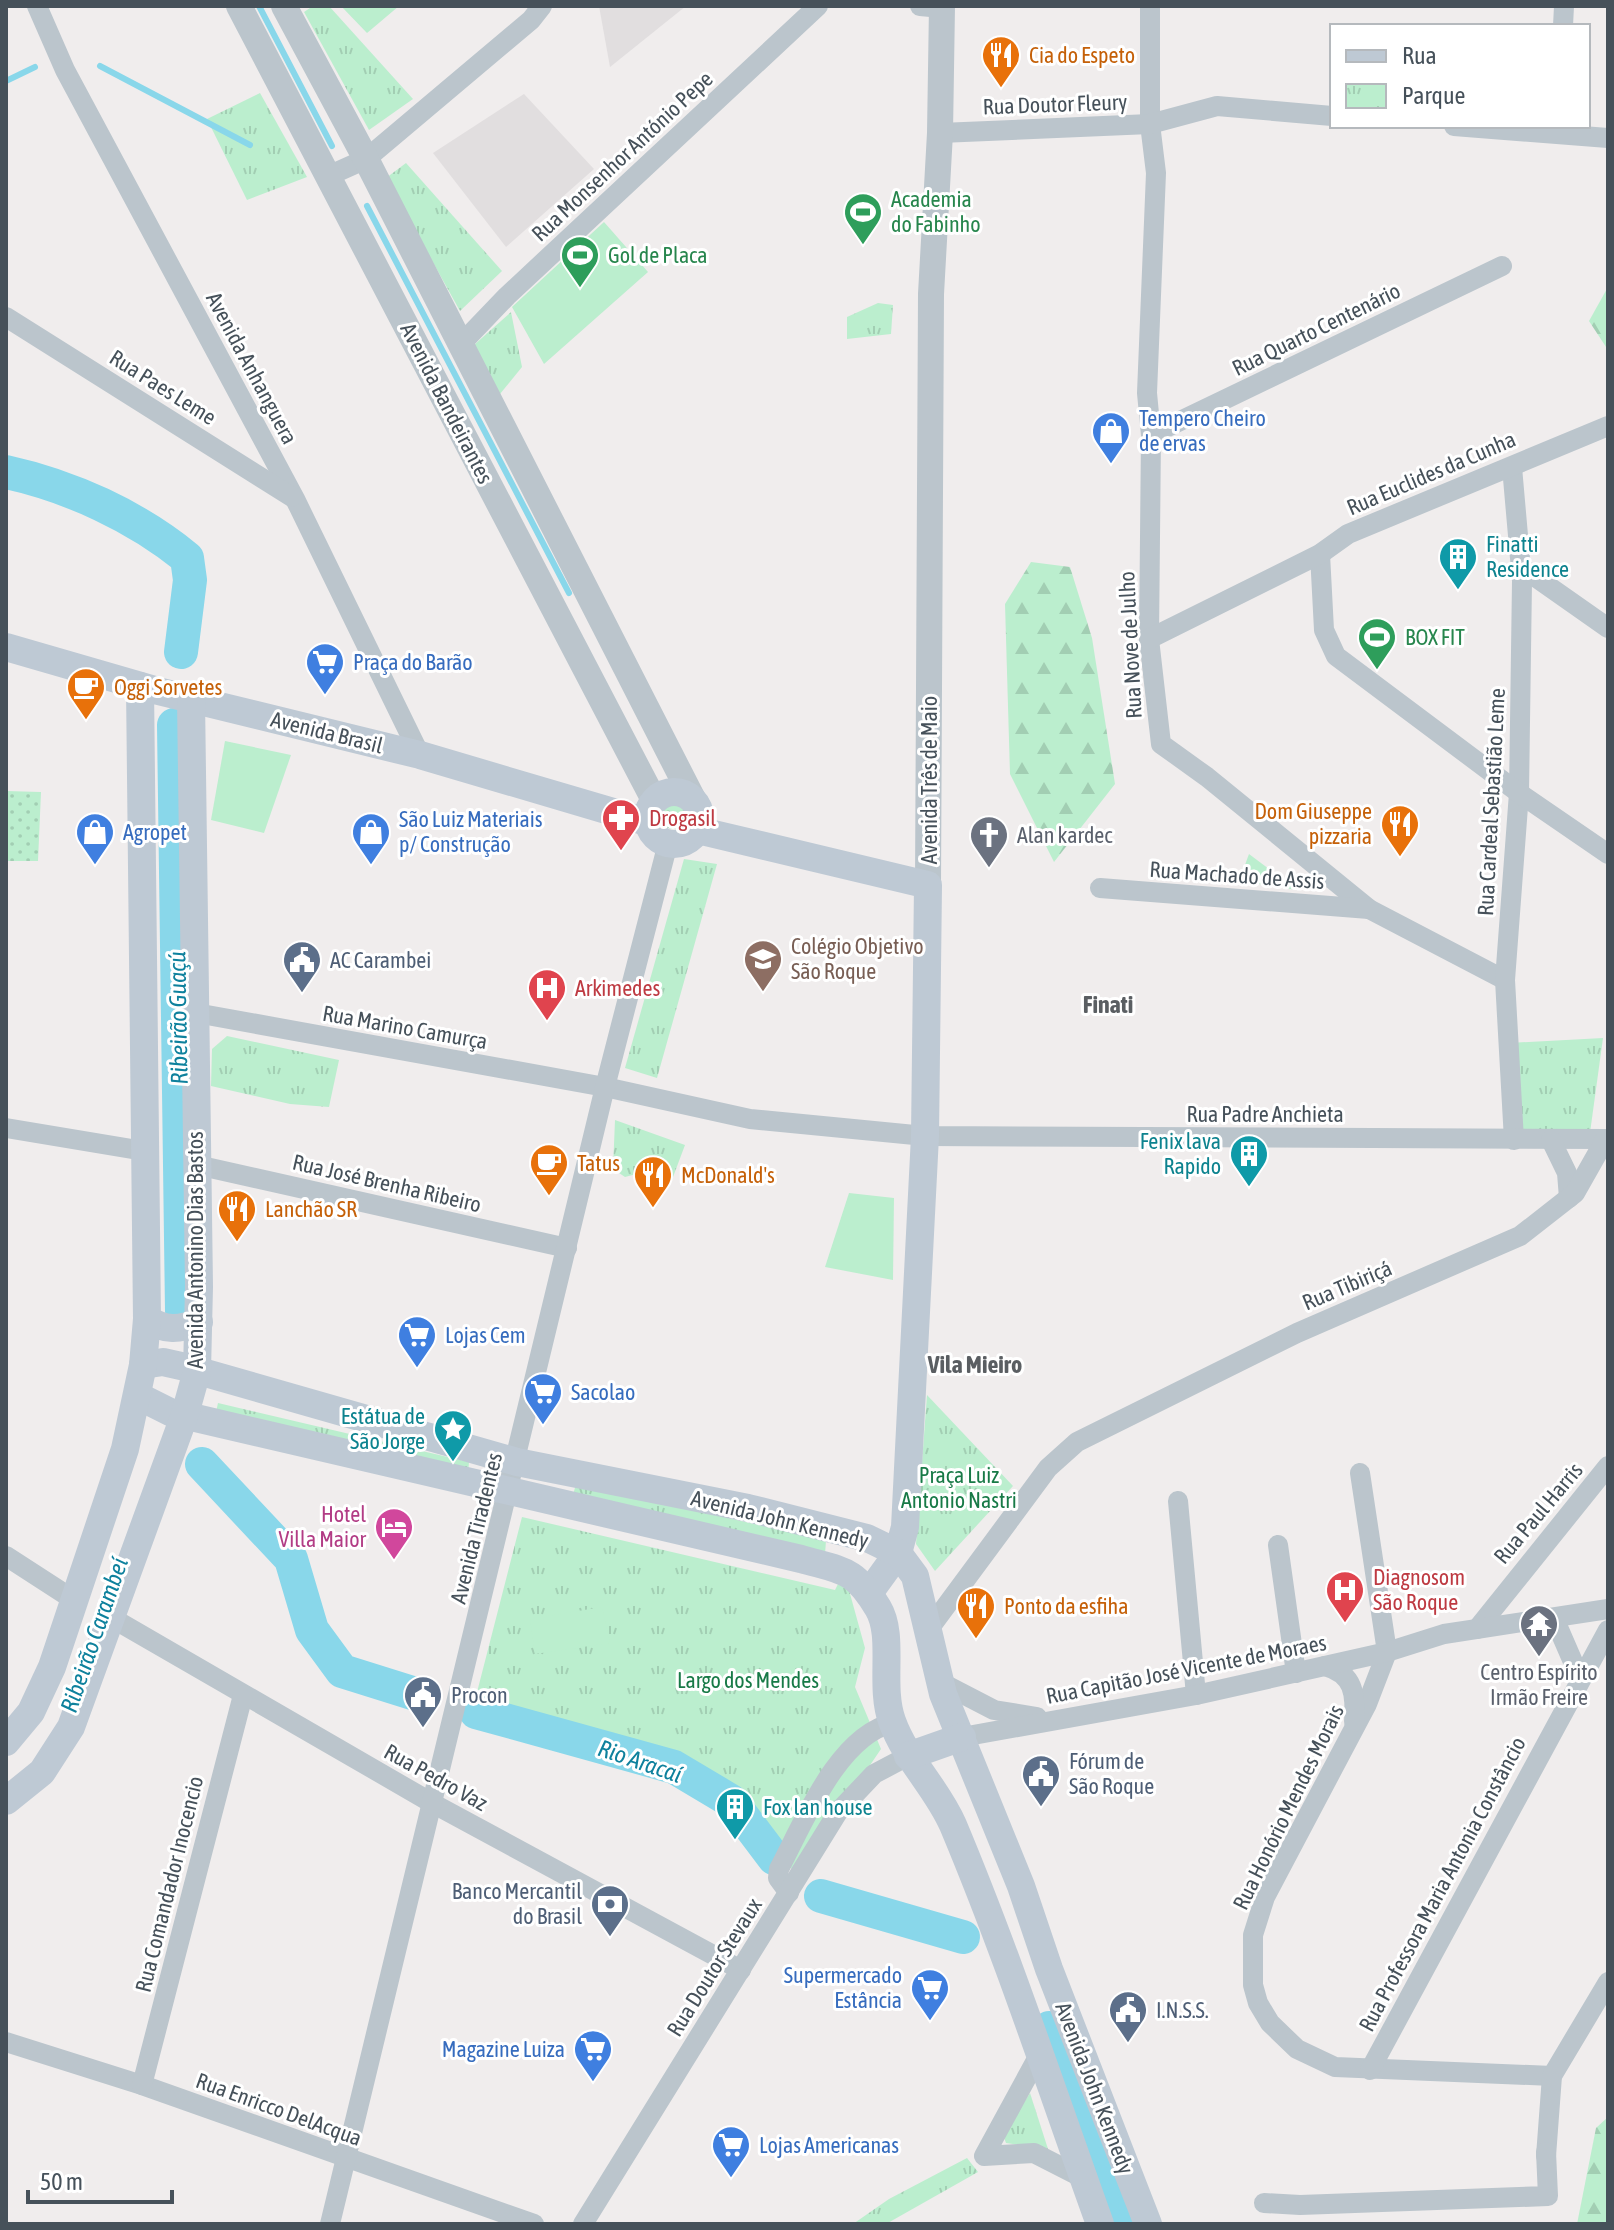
<svg xmlns="http://www.w3.org/2000/svg" width="1614" height="2230" viewBox="0 0 1614 2230" font-family="'Asap Condensed',sans-serif">
  <defs>
    <pattern id="grass-dots" width="8" height="8" patternUnits="userSpaceOnUse" patternTransform="scale(2)"><rect width="8" height="8" fill="#bbeece"/><path d="M2 2h.1M6 6h.1" fill="none" stroke="#a2ceb3" stroke-width="1.8" stroke-linecap="round"/></pattern>
    <pattern id="forest-firs" width="22" height="20" patternUnits="userSpaceOnUse" patternTransform="scale(2)"><rect width="22" height="20" fill="#bbeece"/><path d="M5 1l3.5 6h-7zM16 11l3.5 6h-7z" fill="#a2ceb3"/></pattern>
    <pattern id="park-tufts" width="24" height="20" patternUnits="userSpaceOnUse" patternTransform="scale(2)"><rect width="24" height="20" fill="#bbeece"/><path d="M3 7l-1-3M5 7V3M7 7l1-3M15 17l-1-3M17 17v-4M19 17l1-3" fill="none" stroke="#a2ceb3"/></pattern>
  </defs>
  <rect width="100%" height="100%" fill="#f0eded"/>
  <!-- education -->
  <g fill="#e1dedf">
    <polygon points="599,6 686,6 610,67"/>
    <polygon points="524,94 594,169 506,247 433,153"/>
  </g>
  <!-- grass -->
  <g fill="url(#grass-dots)">
    <polygon points="6,791 41,792 38,861 6,861"/>
    <circle cx="673" cy="814" r="15"/>
  </g>
  <!-- forest -->
  <g fill="url(#forest-firs)">
    <polygon points="1608,287 1608,350 1589,321"/>
    <polygon points="1031,562 1070,567 1092,638 1115,784 1054,862 1010,774 1005,604"/>
    <polygon points="1608,2117 1608,2224 1577,2224 1596,2128"/>
  </g>
  <!-- park -->
  <g fill="url(#park-tufts)">
    <polygon points="313,6 329,6 413,99 369,130 304,12"/>
    <polygon points="260,93 307,177 247,200 207,119"/>
    <polygon points="406,163 502,271 460,311 386,178"/>
    <polygon points="878,303 893,305 891,334 847,339 847,317"/>
    <polygon points="511,312 522,367 500,394 474,345"/>
    <polygon points="1249,854 1297,890 1239,881"/>
    <polygon points="684,859 717,864 657,1078 625,1068"/>
    <polygon points="227,1036 339,1060 329,1107 290,1104 211,1086 212,1049"/>
    <polygon points="1603,1038 1589,1140 1514,1140 1509,1043"/>
    <polygon points="615,1120 685,1145 670,1185 655,1189 644,1172 625,1177 613,1169"/>
    <polygon points="927,1395 1013,1486 935,1571 916,1544"/>
    <polygon points="218,1403 469,1462 468,1474 216,1412"/>
    <polygon points="576,1484 826,1540 825,1555 573,1495"/>
    <path d="M522,1517l313,73 9,-18 21,76 -10,39 26,62 -84,124c-27,-20 -38,-52 -62,-75 -49,-49 -190,-78 -260,-98z"/>
    <polygon points="1030,2093 1048,2149 1006,2143 1003,2135"/>
    <polygon points="967,2158 978,2172 886,2224 853,2224 889,2199"/>
  </g>
  <!-- garden -->
  <g fill="#bbeece">
    <polygon points="341,6 399,6 367,33"/>
    <polygon points="604,222 648,272 544,364 512,307"/>
    <polygon points="225,741 291,755 264,833 211,820"/>
    <polygon points="849,1193 894,1198 893,1280 825,1267"/>
    <polygon points="602,1607 610,1643 535,1654 530,1619"/>
  </g>
  <g fill="none" stroke-linecap="round" stroke-linejoin="round">
    <!-- stream -->
    <g stroke="#89d7ea" stroke-width="6">
      <polyline points="259,6 332,146"/>
      <polyline points="100,66 250,145"/>
      <polyline points="6,81 35,67"/>
      <polyline points="367,206 569,593"/>
    </g>
    <!-- river -->
    <g stroke="#89d7ea" stroke-width="34">
      <path d="M6,472c64,14 130,44 181,86l3,22 -9,72"/>
      <polyline points="174,725 182,1311"/>
      <polyline points="202,1464 291,1559 312,1630 342,1671 425,1697"/>
      <polyline points="476,1712 674,1767 731,1801 774,1858"/>
      <polyline points="821,1896 963,1937"/>
      <polyline points="1049,2028 1120,2224"/>
    </g>
    <!-- minor -->
    <g stroke="#bbc5cc" stroke-width="20">
      <polyline points="37,6 65,70 295,499 420,755"/>
      <polyline points="920,6 942,8"/>
      <polyline points="1150,6 1150,124 1156,173 1147,393 1151,435 1149,639 1161,744 1207,777 1369,909 1505,980"/>
      <polyline points="1563,26 1564,6"/>
      <polyline points="1454,126 1608,138"/>
      <polyline points="940,133 1150,124 1217,106 1332,116"/>
      <polyline points="328,176 366,159 531,20 542,6"/>
      <polyline points="6,317 292,497"/>
      <polyline points="461,344 507,296 818,6"/>
      <polyline points="1151,435 1502,266"/>
      <polyline points="1512,467 1522,581 1519,793 1505,980 1514,1140"/>
      <polyline points="1320,554 1324,630 1336,656 1519,793 1608,854"/>
      <polyline points="1521,567 1608,628"/>
      <polyline points="1149,639 1320,554 1348,534 1608,426"/>
      <polyline points="1100,888 1369,909"/>
      <polyline points="196,1013 605,1087 750,1119 925,1136 1608,1139"/>
      <polyline points="6,1128 144,1151"/>
      <polyline points="1551,1140 1567,1173 1569,1198"/>
      <polyline points="197,1165 567,1248"/>
      <polyline points="1360,1473 1387,1652 1367,1704 1265,1897 1253,1935 1253,1985 1258,2003 1270,2023 1297,2049 1335,2067 1552,2076"/>
      <polyline points="1178,1501 1196,1695"/>
      <polyline points="1278,1545 1296,1673"/>
      <polyline points="6,1556 74,1600"/>
      <polyline points="112,1618 432,1803 741,1970"/>
      <polyline points="1554,1618 1580,1678"/>
      <polyline points="929,1629 1048,1468 1077,1442 1297,1333 1520,1236 1575,1193 1605,1140"/>
      <polyline points="1477,1629 1608,1466"/>
      <path d="M1325,1666c29,8 31,28 29,56"/>
      <polyline points="938,1681 994,1710 1037,1717"/>
      <polyline points="962,1737 1196,1695 1387,1652 1444,1634 1608,1609"/>
      <path d="M789,1893l-11,-15 1,-9c24,-45 59,-134 114,-146"/>
      <polyline points="6,2042 142,2085 534,2224"/>
      <polyline points="1039,2055 984,2156 1034,2153 1083,2178"/>
      <polyline points="1370,2070 1608,1630"/>
      <polyline points="142,2085 243,1695"/>
      <polyline points="1546,2156 1552,2076 1608,1982"/>
      <polyline points="1264,2203 1300,2205 1548,2196 1546,2152"/>
      <polyline points="330,2224 605,1087 668,843"/>
      <polyline points="583,2224 838,1812 874,1774 908,1756"/>
    </g>
    <!-- tertiary -->
    <g stroke="#bbc5cc" stroke-width="26">
      <polyline points="239,6 654,800"/>
      <polyline points="284,6 366,159 694,801"/>
      <polyline points="928,885 931,294 940,133 942,6"/>
    </g>
    <!-- secondary -->
    <g stroke="#bec9d4" stroke-width="28">
      <polyline points="6,647 158,691 420,755 647,822"/>
      <circle cx="674" cy="818" r="26"/>
      <polyline points="697,830 928,885 925,1136 905,1527 898,1553 869,1593"/>
      <path d="M147,1319c18,12 32,11 52,3"/>
      <polyline points="143,1365 163,1362 181,1366 517,1462 748,1508 867,1538 898,1553 915,1576 943,1694 1021,1886 1049,1969 1148,2224"/>
      <path d="M138,1396l32,16 631,147c42,12 53,9 77,49 17,28 1,77 14,113 14,39 45,67 61,104 55,131 99,266 147,399"/>
      <polyline points="6,1742 31,1712 52,1667 125,1449 143,1365 147,1319 140,686"/>
      <polyline points="908,1756 962,1737"/>
      <polyline points="6,1801 42,1772 71,1727 185,1414 197,1371 199,1287 191,699"/>
    </g>
  </g>
  <!-- icons -->
  <defs>
    <symbol id="restaurant-pin" viewBox="-11 -11 22 30"><path d="M0 17L-7.5 6A9.5 9.5 0 1 1 7.5 6Z" fill="#e8710a" stroke="#fff"/><path d="M-5-6h1v4h1v-4h1v4h1v-4h1v5L-1.5 .5V6h-2V.5L-5-1ZM5-6V6H3V1.5H1.5Q1.5-4 5-6Z" fill="#fff"/></symbol>
    <symbol id="stadium-pin" viewBox="-11 -11 22 30"><path d="M0 17L-7.5 6A9.5 9.5 0 1 1 7.5 6Z" fill="#2e9e5b" stroke="#fff"/><path d="M0-5a6.5 5 0 1 0 0 10a6.5 5 0 1 0 0-10ZM-3.5-1.8h7v3.6h-7Z" fill="#fff"/></symbol>
    <symbol id="shop-pin" viewBox="-11 -11 22 30"><path d="M0 17L-7.5 6A9.5 9.5 0 1 1 7.5 6Z" fill="#3f7fe0" stroke="#fff"/><path d="M-5-2.5h2.3a2.7 3.5 0 0 1 5.4 0H5L5.5 6h-11ZM-1.5-2.5h3a1.5 2.3 0 0 0-3 0Z" fill="#fff"/></symbol>
    <symbol id="building-pin" viewBox="-11 -11 22 30"><path d="M0 17L-7.5 6A9.5 9.5 0 1 1 7.5 6Z" fill="#0f9aa8" stroke="#fff"/><path d="M-4-6H4V6H1V3H-1V6H-4ZM-2.5-4.3h1.7v1.8h-1.7ZM.8-4.3h1.7v1.8H.8ZM-2.5-1h1.7V.8h-1.7ZM.8-1h1.7V.8H.8Z" fill="#fff"/></symbol>
    <symbol id="supermarket-pin" viewBox="-11 -11 22 30"><path d="M0 17L-7.5 6A9.5 9.5 0 1 1 7.5 6Z" fill="#3f7fe0" stroke="#fff"/><path d="M-6-5.5h2.5l.6 2H6L4.5 2H-2.5L-4.4-4H-6ZM-1.5 3.2a1.3 1.3 0 1 0 .1 0ZM3 3.2a1.3 1.3 0 1 0 .1 0Z" fill="#fff"/></symbol>
    <symbol id="cafe-pin" viewBox="-11 -11 22 30"><path d="M0 17L-7.5 6A9.5 9.5 0 1 1 7.5 6Z" fill="#e8710a" stroke="#fff"/><path d="M-5.5-4.5H6V0H3Q3 3.5 0 3.5H-2.5Q-5.5 3.5-5.5 0ZM3-3.2v2h1.7v-2ZM-6 4.5H4V6H-6Z" fill="#fff"/></symbol>
    <symbol id="pharmacy-pin" viewBox="-11 -11 22 30"><path d="M0 17L-7.5 6A9.5 9.5 0 1 1 7.5 6Z" fill="#e0444e" stroke="#fff"/><path d="M-2-6h4v4h4v4h-4v4h-4v-4h-4v-4h4Z" fill="#fff"/></symbol>
    <symbol id="church-pin" viewBox="-11 -11 22 30"><path d="M0 17L-7.5 6A9.5 9.5 0 1 1 7.5 6Z" fill="#6b7280" stroke="#fff"/><path d="M-1.2-6h2.4v3.5h3.3v2.4h-3.3V6h-2.4V-.1h-3.3v-2.4h3.3Z" fill="#fff"/></symbol>
    <symbol id="school-pin" viewBox="-11 -11 22 30"><path d="M0 17L-7.5 6A9.5 9.5 0 1 1 7.5 6Z" fill="#8d6e63" stroke="#fff"/><path d="M0-5L7-2L0 1L-7-2ZM-4 1L0 2.5L4 1V4Q0 6-4 4Z" fill="#fff"/></symbol>
    <symbol id="civic-pin" viewBox="-11 -11 22 30"><path d="M0 17L-7.5 6A9.5 9.5 0 1 1 7.5 6Z" fill="#5c6f8a" stroke="#fff"/><path d="M-.6-6.5H3V-4.5H.6V-3L4-1V1h2V6H-6V1h2V-1L-.6-3ZM-1.2 2.5V6h2.4V2.5Z" fill="#fff"/></symbol>
    <symbol id="hospital-pin" viewBox="-11 -11 22 30"><path d="M0 17L-7.5 6A9.5 9.5 0 1 1 7.5 6Z" fill="#e0444e" stroke="#fff"/><path d="M-5-5h3v3.5h4V-5h3V5h-3V1.5h-4V5h-3Z" fill="#fff"/></symbol>
    <symbol id="sight-pin" viewBox="-11 -11 22 30"><path d="M0 17L-7.5 6A9.5 9.5 0 1 1 7.5 6Z" fill="#0f9aa8" stroke="#fff"/><path d="M0-6L1.8-2.2L6-1.7L2.9 1.2L3.7 5.4L0 3.3L-3.7 5.4L-2.9 1.2L-6-1.7L-1.8-2.2Z" fill="#fff"/></symbol>
    <symbol id="hotel-pin" viewBox="-11 -11 22 30"><path d="M0 17L-7.5 6A9.5 9.5 0 1 1 7.5 6Z" fill="#d1479c" stroke="#fff"/><path d="M-6-4.5h1.5V1H6V5H4.5V3h-9V5H-6ZM-4 0a1.8 1.8 0 1 1 3.6 0ZM.5 0V-2.5h3Q6-2.5 6 0Z" fill="#fff"/></symbol>
    <symbol id="temple-pin" viewBox="-11 -11 22 30"><path d="M0 17L-7.5 6A9.5 9.5 0 1 1 7.5 6Z" fill="#6b7280" stroke="#fff"/><path d="M0-6L5-2H3V0L6.5 2.5H4V6H1.5V3h-3V6H-4V2.5H-6.5L-3 0V-2H-5Z" fill="#fff"/></symbol>
    <symbol id="bank-pin" viewBox="-11 -11 22 30"><path d="M0 17L-7.5 6A9.5 9.5 0 1 1 7.5 6Z" fill="#5c6f8a" stroke="#fff"/><path d="M-6-4H6V4H-6ZM0-2.3a2.3 2.3 0 1 0 0 4.6a2.3 2.3 0 1 0 0-4.6Z" fill="#fff"/></symbol>
  </defs>
  <g fill-rule="evenodd">
    <use href="#restaurant-pin" x="979" y="33" width="44" height="60"/>
    <use href="#stadium-pin" x="841" y="190" width="44" height="60"/>
    <use href="#stadium-pin" x="558" y="233" width="44" height="60"/>
    <use href="#shop-pin" x="1089" y="409" width="44" height="60"/>
    <use href="#building-pin" x="1436" y="535" width="44" height="60"/>
    <use href="#stadium-pin" x="1355" y="615" width="44" height="60"/>
    <use href="#supermarket-pin" x="303" y="640" width="44" height="60"/>
    <use href="#cafe-pin" x="64" y="665" width="44" height="60"/>
    <use href="#pharmacy-pin" x="599" y="796" width="44" height="60"/>
    <use href="#restaurant-pin" x="1378" y="802" width="44" height="60"/>
    <use href="#shop-pin" x="73" y="810" width="44" height="60"/>
    <use href="#shop-pin" x="349" y="810" width="44" height="60"/>
    <use href="#church-pin" x="967" y="813" width="44" height="60"/>
    <use href="#school-pin" x="741" y="937" width="44" height="60"/>
    <use href="#civic-pin" x="280" y="938" width="44" height="60"/>
    <use href="#hospital-pin" x="525" y="966" width="44" height="60"/>
    <use href="#building-pin" x="1227" y="1132" width="44" height="60"/>
    <use href="#cafe-pin" x="527" y="1141" width="44" height="60"/>
    <use href="#restaurant-pin" x="631" y="1153" width="44" height="60"/>
    <use href="#restaurant-pin" x="215" y="1187" width="44" height="60"/>
    <use href="#supermarket-pin" x="395" y="1313" width="44" height="60"/>
    <use href="#supermarket-pin" x="521" y="1370" width="44" height="60"/>
    <use href="#sight-pin" x="431" y="1407" width="44" height="60"/>
    <use href="#hotel-pin" x="372" y="1505" width="44" height="60"/>
    <use href="#hospital-pin" x="1323" y="1568" width="44" height="60"/>
    <use href="#restaurant-pin" x="954" y="1584" width="44" height="60"/>
    <use href="#temple-pin" x="1517" y="1602" width="44" height="60"/>
    <use href="#civic-pin" x="401" y="1673" width="44" height="60"/>
    <use href="#civic-pin" x="1019" y="1752" width="44" height="60"/>
    <use href="#building-pin" x="713" y="1785" width="44" height="60"/>
    <use href="#bank-pin" x="588" y="1882" width="44" height="60"/>
    <use href="#supermarket-pin" x="908" y="1966" width="44" height="60"/>
    <use href="#civic-pin" x="1106" y="1988" width="44" height="60"/>
    <use href="#supermarket-pin" x="571" y="2027" width="44" height="60"/>
    <use href="#supermarket-pin" x="709" y="2123" width="44" height="60"/>
  </g>
  <g text-anchor="middle" dominant-baseline="central" stroke-width="6" stroke-linejoin="round" paint-order="stroke">
    <!-- food labels -->
    <g font-size="22" fill="#c56008" stroke="#fff" text-anchor="start">
      <text x="1029" y="55">Cia do Espeto</text>
      <text x="114" y="687">Oggi Sorvetes</text>
      <text x="1372" y="811" text-anchor="end">Dom Giuseppe<tspan x="1372" dy="25">pizzaria</tspan></text>
      <text x="577" y="1163">Tatus</text>
      <text x="681" y="1175">McDonald's</text>
      <text x="265" y="1209">Lanchão SR</text>
      <text x="1004" y="1606">Ponto da esfiha</text>
    </g>
    <!-- street labels -->
    <g font-size="22" fill="#46515a" stroke="#fff">
      <text transform="translate(1055 104) rotate(-2)">Rua Doutor Fleury</text>
      <text transform="translate(622 156) rotate(-43)">Rua Monsenhor António Pepe</text>
      <text transform="translate(1316 329) rotate(-26)">Rua Quarto Centenário</text>
      <text transform="translate(252 368) rotate(62)">Avenida Anhanguera</text>
      <text transform="translate(163 387) rotate(32)">Rua Paes Leme</text>
      <text transform="translate(447 403) rotate(63)">Avenida Bandeirantes</text>
      <text transform="translate(1431 473) rotate(-23)">Rua Euclides da Cunha</text>
      <text transform="translate(1130 645) rotate(-93)">Rua Nove de Julho</text>
      <text transform="translate(327 732) rotate(14)">Avenida Brasil</text>
      <text transform="translate(929 780) rotate(-90)">Avenida Três de Maio</text>
      <text transform="translate(1491 802) rotate(-87)">Rua Cardeal Sebastião Leme</text>
      <text transform="translate(1237 875) rotate(4)">Rua Machado de Assis</text>
      <text transform="translate(405 1027) rotate(10)">Rua Marino Camurça</text>
      <text x="1265" y="1114">Rua Padre Anchieta</text>
      <text transform="translate(387 1183) rotate(13)">Rua José Brenha Ribeiro</text>
      <text transform="translate(195 1250) rotate(-90)">Avenida Antonino Dias Bastos</text>
      <text transform="translate(1347 1285) rotate(-23)">Rua Tibiriçá</text>
      <text transform="translate(1538 1513) rotate(-50)">Rua Paul Harris</text>
      <text transform="translate(780 1519) rotate(14)">Avenida John Kennedy</text>
      <text transform="translate(476 1528) rotate(-76)">Avenida Tiradentes</text>
      <text transform="translate(1186 1669) rotate(-11)">Rua Capitão José Vicente de Moraes</text>
      <text transform="translate(436 1777) rotate(29)">Rua Pedro Vaz</text>
      <text transform="translate(1288 1807) rotate(-64)">Rua Honório Mendes Morais</text>
      <text transform="translate(169 1884) rotate(-76)">Rua Comandador Inocencio</text>
      <text transform="translate(1442 1884) rotate(-62)">Rua Professora Maria Antonia Constâncio</text>
      <text transform="translate(714 1967) rotate(-58)">Rua Doutor Stevaux</text>
      <text transform="translate(1095 2088) rotate(69)">Avenida John Kennedy</text>
      <text transform="translate(279 2109) rotate(20)">Rua Enricco DelAcqua</text>
    </g>
    <!-- leisure labels -->
    <g font-size="22" fill="#27864d" stroke="#fff" text-anchor="start">
      <text x="891" y="199">Academia<tspan x="891" dy="25">do Fabinho</tspan></text>
      <text x="608" y="255">Gol de Placa</text>
      <text x="1405" y="637">BOX FIT</text>
    </g>
    <!-- shop labels -->
    <g font-size="22" fill="#366cbe" stroke="#fff" text-anchor="start">
      <text x="1139" y="418">Tempero Cheiro<tspan x="1139" dy="25">de ervas</tspan></text>
      <text x="353" y="662">Praça do Barão</text>
      <text x="399" y="819">São Luiz Materiais<tspan x="399" dy="25">p/ Construção</tspan></text>
      <text x="123" y="832">Agropet</text>
      <text x="445" y="1335">Lojas Cem</text>
      <text x="571" y="1392">Sacolao</text>
      <text x="902" y="1975" text-anchor="end">Supermercado<tspan x="902" dy="25">Estância</tspan></text>
      <text x="565" y="2049" text-anchor="end">Magazine Luiza</text>
      <text x="759" y="2145">Lojas Americanas</text>
    </g>
    <!-- culture labels -->
    <g font-size="22" fill="#0d838f" stroke="#fff" text-anchor="start">
      <text x="1486" y="544">Finatti<tspan x="1486" dy="25">Residence</tspan></text>
      <text x="1221" y="1141" text-anchor="end">Fenix lava<tspan x="1221" dy="25">Rapido</tspan></text>
      <text x="425" y="1416" text-anchor="end">Estátua de<tspan x="425" dy="25">São Jorge</tspan></text>
      <text x="763" y="1807">Fox lan house</text>
    </g>
    <!-- health labels -->
    <g font-size="22" fill="#be3a42" stroke="#fff" text-anchor="start">
      <text x="649" y="818">Drogasil</text>
      <text x="575" y="988">Arkimedes</text>
      <text x="1373" y="1577">Diagnosom<tspan x="1373" dy="25">São Roque</tspan></text>
    </g>
    <!-- worship labels -->
    <g font-size="22" fill="#5b616d" stroke="#fff" text-anchor="start">
      <text x="1017" y="835">Alan kardec</text>
      <text x="1539" y="1672" text-anchor="middle">Centro Espírito<tspan x="1539" dy="25">Irmão Freire</tspan></text>
    </g>
    <!-- education labels -->
    <g font-size="22" fill="#785e54" stroke="#fff" text-anchor="start">
      <text x="791" y="946">Colégio Objetivo<tspan x="791" dy="25">São Roque</tspan></text>
    </g>
    <!-- service labels -->
    <g font-size="22" fill="#4e5e75" stroke="#fff" text-anchor="start">
      <text x="330" y="960">AC Carambei</text>
      <text x="451" y="1695">Procon</text>
      <text x="1069" y="1761">Fórum de<tspan x="1069" dy="25">São Roque</tspan></text>
      <text x="582" y="1891" text-anchor="end">Banco Mercantil<tspan x="582" dy="25">do Brasil</tspan></text>
      <text x="1156" y="2010">I.N.S.S.</text>
    </g>
    <!-- park labels -->
    <g font-size="22" fill="#187a47" stroke="#fff">
      <text x="959" y="1475">Praça Luiz<tspan x="959" dy="25">Antonio Nastri</tspan></text>
      <text x="748" y="1680">Largo dos Mendes</text>
    </g>
    <!-- hotel labels -->
    <g font-size="22" fill="#b23c85" stroke="#fff" text-anchor="end">
      <text x="366" y="1514">Hotel<tspan x="366" dy="25">Villa Maior</tspan></text>
    </g>
    <!-- neighbourhood labels -->
    <g font-size="24" font-weight="bold" fill="#5a5e62" stroke="#fff">
      <text x="1108" y="1004">Finati</text>
      <text x="975" y="1364">Vila Mieiro</text>
    </g>
    <!-- water labels -->
    <g font-size="24" font-style="italic" fill="#0e819d" stroke="#fff">
      <text transform="translate(178 1018) rotate(-91)">Ribeirão Guaçú</text>
      <text transform="translate(94 1635) rotate(-71)">Ribeirão Carambeí</text>
      <text transform="translate(640 1761) rotate(19)">Rio Aracaí</text>
    </g>
  </g>
  <!-- border -->
  <rect width="1614" height="2230" fill="none" stroke="#46515a" stroke-width="16"/>
  <!-- legend -->
  <rect x="1330" y="24" width="260" height="104" fill="#ffffff" stroke="#b5b9bd" stroke-width="2"/>
  <rect x="1346" y="50" width="40" height="12" fill="#bec9d4" stroke="#b5b9bd" stroke-width="2"/>
  <text x="1402" y="64" font-size="24" fill="#46515a">Rua</text>
  <rect x="1346" y="84" width="40" height="24" fill="url(#park-tufts)" stroke="#b5b9bd" stroke-width="2"/>
  <text x="1402" y="104" font-size="24" fill="#46515a">Parque</text>
  <!-- scale -->
  <path d="M28 2190v12h144v-12" fill="none" stroke="#46515a" stroke-width="4"/>
  <text x="40" y="2190" font-size="24" fill="#46515a" stroke="#ffffff" stroke-width="6" paint-order="stroke">50 m</text>
</svg>
